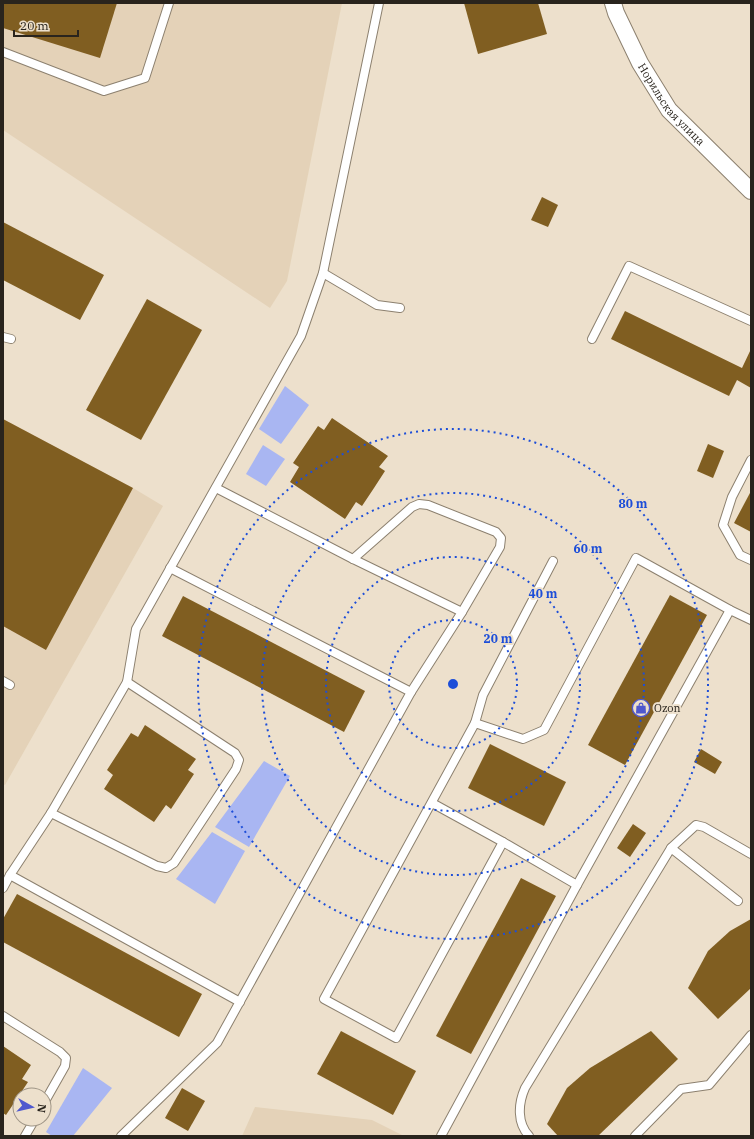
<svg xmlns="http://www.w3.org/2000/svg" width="754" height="1139" viewBox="0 0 754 1139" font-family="'IBM Plex Serif',serif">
  <rect width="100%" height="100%" fill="#ede0cc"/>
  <!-- built -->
  <g fill="#e4d2b8">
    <polygon points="3,3 342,3 287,281 270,308 3,130"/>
    <polygon points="3,419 133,488 163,506 5,785 3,784"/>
    <polygon points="255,1107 372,1120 404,1136 242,1136"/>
  </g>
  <!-- green -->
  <g fill="#a9b6f2">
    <polygon points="285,386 309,405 281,444 259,429"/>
    <polygon points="263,445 285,459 266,486 246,474"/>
    <polygon points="264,761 290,776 249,847 215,827"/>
    <polygon points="212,832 245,851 215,904 176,879"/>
    <polygon points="83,1068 112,1088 73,1136 52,1136 46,1132"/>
  </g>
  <!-- building -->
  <g fill="#805e21">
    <polygon points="3,3 117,3 100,58 3,28"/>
    <polygon points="464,3 538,3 547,34 478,54"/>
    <polygon points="542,197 558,205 548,227 531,220"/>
    <polygon points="3,222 104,275 80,320 3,280"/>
    <polygon points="147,299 202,330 141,440 86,410"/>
    <polygon points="625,311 742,368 751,349 751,388 737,380 729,396 611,339"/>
    <polygon points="332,418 388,456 379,467 385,471 374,488 362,506 356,502 345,519 290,482 299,467 293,463 318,426 324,430"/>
    <polygon points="3,419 133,488 46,650 3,626"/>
    <polygon points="708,444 724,451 713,478 697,471"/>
    <polygon points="751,491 751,532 734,523"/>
    <polygon points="670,595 707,615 625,765 588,745"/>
    <polygon points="183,596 365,691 344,732 162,636"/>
    <polygon points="145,725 196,759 188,770 194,774 171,809 166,805 154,822 104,789 113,775 107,770 131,733 138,737"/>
    <polygon points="490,744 566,782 544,826 468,788"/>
    <polygon points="701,749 722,762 715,774 694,762"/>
    <polygon points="633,824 646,833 630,857 617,848"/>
    <polygon points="521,878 556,896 471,1054 436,1036"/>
    <polygon points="17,894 202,994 179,1037 3,942 3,919"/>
    <polygon points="751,919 751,988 718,1019 688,988 708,951 730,931"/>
    <polygon points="341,1031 416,1071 393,1115 317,1074"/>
    <polygon points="651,1031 678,1059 598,1136 558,1136 547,1124 567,1088 590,1068"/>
    <polygon points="3,1046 31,1065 22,1079 28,1082 6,1115 3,1113"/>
    <polygon points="182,1088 205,1101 188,1131 165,1118"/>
  </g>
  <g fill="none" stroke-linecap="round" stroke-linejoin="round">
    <defs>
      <g id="service">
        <polyline points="3,52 104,91 145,78 169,3"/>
        <polyline points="323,273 377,305 400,308"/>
        <polyline points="3,337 11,339"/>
        <polyline points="592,339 629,266 751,321"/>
        <polyline points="751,460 732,497 723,525 740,555 751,560"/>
        <polyline points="216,488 353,559 462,612"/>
        <polyline points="353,559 412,507 419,504 428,505 496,532 501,538 500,547 462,612 411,692"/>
        <polyline points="3,681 10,685"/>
        <polyline points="475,723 483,695 553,561"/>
        <polyline points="432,803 503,842 577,885 730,610"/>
        <polyline points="51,813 157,866 166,868 174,863 236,769 239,760 235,753 127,682"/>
        <polyline points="503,842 396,1038 324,999 475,723 523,739 544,730 636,558 730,610 751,620"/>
        <polyline points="671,848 738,901"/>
        <polyline points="10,875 240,1002"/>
        <polyline points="3,888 10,875 51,813 127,682 136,629 301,336 323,273 379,3"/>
        <polyline points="3,1016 60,1052 66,1058 65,1066 44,1103"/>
        <polyline points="25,1136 35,1119"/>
        <polyline points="121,1136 217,1043 411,692 170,568"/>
        <polyline points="441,1136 577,885"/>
        <path d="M529,1136c-12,-13 -11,-32 -4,-48l146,-240 25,-23 8,2 47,27"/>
        <polyline points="635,1136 681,1089 709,1085 751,1035"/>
      </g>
      <g id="minor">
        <path id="s1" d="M613,3l3,10 24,50 29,47 82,81"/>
      </g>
    </defs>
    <!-- service casing -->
    <use href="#service" stroke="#8c806f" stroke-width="10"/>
    <!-- minor casing -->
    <use href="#minor" stroke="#8c806f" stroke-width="18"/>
    <!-- service -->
    <use href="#service" stroke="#fff" stroke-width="8"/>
    <!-- minor -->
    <use href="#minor" stroke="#fff" stroke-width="16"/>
  </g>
  <!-- distance rings -->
  <g fill="none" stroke="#1d4ed8" stroke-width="2" stroke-dasharray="2 4">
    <circle cx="453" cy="684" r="64"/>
    <circle cx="453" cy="684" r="127"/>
    <circle cx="453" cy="684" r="191"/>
    <circle cx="453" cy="684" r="255"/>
  </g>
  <!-- icons -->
  <defs>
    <symbol id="shop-ring" viewBox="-11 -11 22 22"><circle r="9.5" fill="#ede0cc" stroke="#4f58ce" stroke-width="1.5"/><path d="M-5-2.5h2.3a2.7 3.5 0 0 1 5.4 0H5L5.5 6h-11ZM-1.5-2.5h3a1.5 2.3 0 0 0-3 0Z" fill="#4f58ce"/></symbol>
  </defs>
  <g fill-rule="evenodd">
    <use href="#shop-ring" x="631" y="698" width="20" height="20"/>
  </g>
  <g text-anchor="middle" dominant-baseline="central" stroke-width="4" stroke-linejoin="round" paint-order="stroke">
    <!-- street labels -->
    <g font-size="11" fill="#29241d" stroke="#ede0cc">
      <text stroke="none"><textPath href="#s1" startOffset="118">Норильская улица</textPath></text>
    </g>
    <!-- poi labels -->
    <g font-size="11" fill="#29241d" stroke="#ede0cc" text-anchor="start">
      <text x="654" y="708">Ozon</text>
    </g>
  </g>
  <circle cx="453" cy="684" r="6" fill="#1d4ed8" stroke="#ede0cc" stroke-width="2"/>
  <g font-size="12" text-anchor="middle" font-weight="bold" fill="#1d4ed8" stroke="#ede0cc" stroke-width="4" stroke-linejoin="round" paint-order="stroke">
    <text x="633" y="508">80 m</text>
    <text x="588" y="553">60 m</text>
    <text x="543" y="598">40 m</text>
    <text x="498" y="643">20 m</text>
  </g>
  <!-- border -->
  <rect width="754" height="1139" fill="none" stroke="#29241d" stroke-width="8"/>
  <!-- north arrow -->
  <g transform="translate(32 1107) rotate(98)"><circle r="19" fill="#ede0cc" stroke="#9f9586"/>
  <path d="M0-3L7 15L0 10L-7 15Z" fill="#4f58ce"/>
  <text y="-6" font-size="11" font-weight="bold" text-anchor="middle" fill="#29241d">N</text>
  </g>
  <!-- scale -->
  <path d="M14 30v6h64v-6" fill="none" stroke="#29241d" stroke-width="2"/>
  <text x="20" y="30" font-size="12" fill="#29241d" stroke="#ede0cc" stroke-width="3" paint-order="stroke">20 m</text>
</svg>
